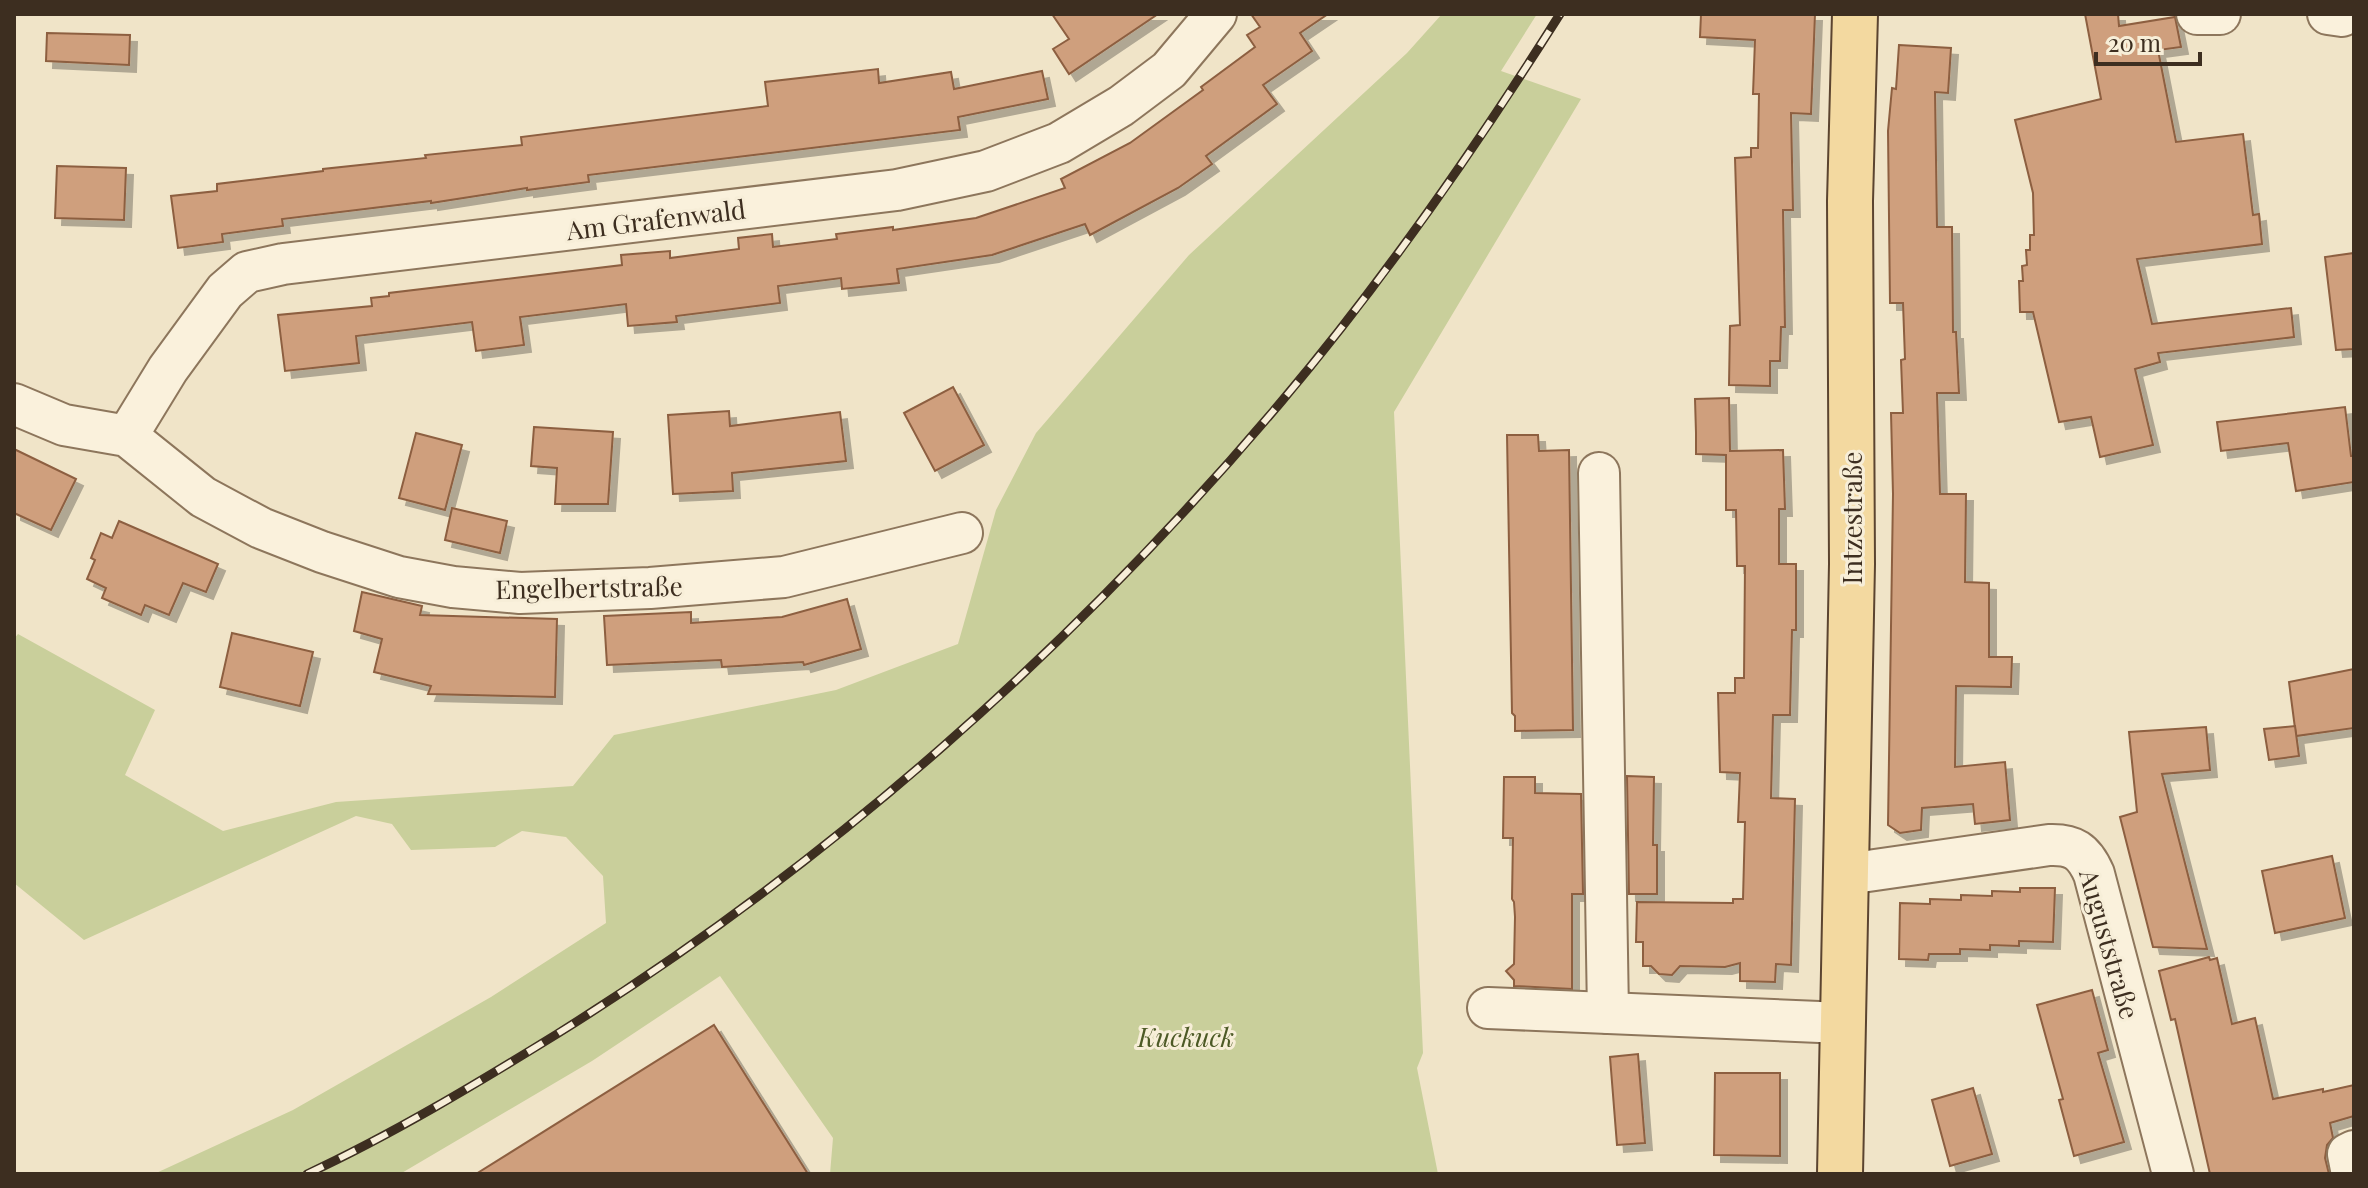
<svg xmlns="http://www.w3.org/2000/svg" width="2368" height="1188" viewBox="0 0 2368 1188" font-family="'Playfair Display',serif">
  <defs>
    <filter id="shadow"><feDropShadow dx="7" dy="7" stdDeviation="0" flood-color="#0004"/></filter>
  </defs>
  <rect width="100%" height="100%" fill="#f0e4c8"/>
  <!-- green -->
  <polygon fill="#c9cf9b" points="1442,14 1537,14 1501,71 1581,99 1394,412 1423,1053 1417,1068 1438,1174 830,1174 833,1138 720,976 592,1061 400,1174 154,1174 293,1110 491,997 606,923 603,876 566,837 522,831 495,847 411,850 392,824 356,816 84,940 14,883 14,639 18,634 155,710 125,775 223,831 336,802 573,786 614,735 836,690 958,644 996,510 1036,433 1189,255 1407,53"/>
  <!-- building -->
  <g fill="#cf9f7d" stroke="#8d5f41" stroke-width="2" filter="url(#shadow)">
    <polygon points="1052,14 1158,14 1069,74 1053,49 1069,39"/>
    <polygon points="1251,14 1328,14 1300,33 1312,51 1263,85 1277,104 1206,156 1212,164 1178,188 1090,235 1085,224 992,255 897,269 899,283 842,289 841,278 778,286 780,303 676,316 677,322 628,326 626,304 520,317 524,345 476,351 472,322 356,336 359,363 285,371 278,315 372,306 371,298 389,296 389,293 622,265 621,255 670,251 670,258 739,249 738,238 772,234 773,247 837,239 836,234 893,227 893,230 976,218 1065,188 1061,179 1130,143 1203,90 1201,87 1255,47 1247,35 1260,27"/>
    <polygon points="1701,14 1815,14 1811,114 1791,113 1793,210 1783,210 1785,327 1781,327 1780,361 1770,361 1770,386 1729,385 1730,326 1740,325 1735,158 1751,157 1751,148 1758,148 1759,94 1753,94 1755,40 1700,37"/>
    <polygon points="2085,14 2118,14 2119,26 2175,17 2181,47 2158,50 2176,142 2243,134 2253,215 2259,214 2262,244 2137,259 2152,324 2291,308 2294,337 2158,353 2160,362 2135,369 2153,445 2100,457 2091,417 2059,422 2033,312 2020,312 2019,281 2023,281 2022,266 2027,265 2026,250 2030,250 2030,235 2034,235 2033,193 2015,120 2101,99"/>
    <polygon points="47,33 130,35 129,65 46,61"/>
    <polygon points="1899,45 1951,48 1948,93 1935,92 1937,227 1952,227 1953,332 1956,332 1959,393 1937,393 1940,494 1966,494 1965,582 1989,583 1989,657 2012,657 2011,687 1956,686 1955,767 2005,762 2010,820 1975,824 1973,804 1922,808 1921,830 1900,833 1888,825 1893,494 1891,413 1903,413 1901,360 1905,359 1903,303 1890,303 1888,131 1892,88 1896,89"/>
    <polygon points="878,69 879,83 951,72 954,89 1042,71 1048,99 958,117 960,130 588,175 589,182 527,190 527,188 431,203 431,201 282,219 283,226 222,234 223,242 178,248 171,196 217,191 217,184 323,171 323,169 426,158 425,155 522,145 521,137 768,106 765,82"/>
    <polygon points="57,166 126,168 124,220 55,218"/>
    <polygon points="2354,253 2354,349 2336,350 2325,257"/>
    <polygon points="953,387 984,445 935,471 904,413"/>
    <polygon points="1729,398 1730,451 1783,450 1785,509 1779,509 1779,564 1796,564 1796,630 1792,630 1790,715 1773,715 1771,798 1795,799 1791,965 1776,964 1775,982 1740,981 1740,963 1725,967 1680,966 1672,975 1659,974 1651,966 1643,966 1643,942 1636,942 1637,902 1733,903 1733,899 1743,899 1745,822 1738,822 1740,773 1720,772 1718,693 1735,693 1735,678 1744,678 1745,566 1737,566 1736,510 1726,510 1726,455 1696,454 1696,433 1695,399"/>
    <polygon points="2345,407 2351,456 2354,456 2354,482 2296,491 2288,443 2221,451 2217,422"/>
    <polygon points="729,411 730,426 840,412 846,461 732,473 733,491 673,494 668,415"/>
    <polygon points="534,427 613,432 608,504 555,504 557,468 531,466"/>
    <polygon points="416,433 462,445 445,510 399,498"/>
    <polygon points="1507,435 1538,435 1539,451 1569,450 1573,730 1515,731 1515,716 1512,713"/>
    <polygon points="14,449 76,479 51,530 14,513"/>
    <polygon points="452,508 507,521 500,553 445,540"/>
    <polygon points="119,521 218,564 206,592 183,583 169,615 145,605 141,615 102,598 106,588 87,579 95,560 91,558 101,533 112,538"/>
    <polygon points="362,592 422,606 420,615 557,619 555,697 428,694 431,686 374,672 382,639 354,631"/>
    <polygon points="847,599 861,649 836,656 804,665 803,662 722,667 721,660 607,665 604,616 691,612 691,623 782,617"/>
    <polygon points="232,633 313,652 300,706 220,687"/>
    <polygon points="2354,669 2354,728 2296,736 2289,682"/>
    <polygon points="2295,726 2299,756 2269,760 2264,729"/>
    <polygon points="2206,727 2210,770 2162,774 2207,949 2153,947 2120,817 2137,812 2129,732"/>
    <polygon points="1627,776 1654,777 1653,845 1657,845 1657,894 1629,894"/>
    <polygon points="1504,777 1535,777 1535,793 1581,794 1583,894 1572,894 1572,989 1514,986 1514,980 1506,971 1514,964 1515,917 1514,902 1512,899 1513,838 1503,838"/>
    <polygon points="2332,856 2345,918 2275,933 2262,871"/>
    <polygon points="2020,888 2055,888 2053,942 2019,941 2019,946 1990,945 1990,950 1960,949 1960,954 1929,954 1928,960 1899,959 1900,903 1930,904 1930,899 1961,900 1961,895 1992,896 1992,891 2020,892"/>
    <polygon points="2209,957 2210,960 2217,958 2232,1024 2255,1018 2273,1099 2323,1089 2323,1092 2354,1085 2354,1116 2330,1123 2333,1138 2327,1145 2325,1158 2329,1174 2210,1174 2175,1019 2171,1020 2159,971"/>
    <polygon points="2092,990 2108,1050 2098,1053 2124,1142 2074,1156 2059,1100 2063,1099 2037,1005"/>
    <polygon points="714,1025 808,1174 476,1174"/>
    <polygon points="1638,1054 1645,1143 1617,1145 1610,1057"/>
    <polygon points="1715,1073 1780,1073 1780,1156 1714,1155"/>
    <polygon points="1973,1088 1992,1154 1950,1166 1932,1100"/>
  </g>
  <g fill="none" stroke-linecap="round" stroke-linejoin="round">
    <defs>
      <g id="minor">
        <polyline points="2197,14 2220,14"/>
        <polyline points="2328,14 2342,16"/>
        <polyline points="14,404 64,425 127,436 203,497 261,528 322,552 399,577 453,587 520,593 650,588 784,577 962,533"/>
        <polyline points="127,436 168,369 225,291 247,272 283,264 897,190 986,171 1059,143 1121,106 1169,70 1216,14"/>
        <polyline points="1599,473 1608,1013"/>
        <path d="M1847,874l202,-29c24,-1 35,6 45,29l79,300"/>
        <polyline points="1488,1008 1843,1023"/>
        <polyline points="2352,1174 2348,1154 2354,1151"/>
      </g>
      <polyline id="major" points="1840,1174 1852,564 1850,201 1855,14"/>
    </defs>
    <!-- minor casing -->
    <use href="#minor" stroke="#8d765c" stroke-width="44"/>
    <!-- major casing -->
    <use href="#major" stroke="#5b4430" stroke-width="48"/>
    <!-- minor -->
    <use href="#minor" stroke="#faf1dc" stroke-width="40"/>
    <!-- major -->
    <use href="#major" stroke="#f3d9a0" stroke-width="44"/>
    <defs>
      <path id="rail" d="M307,1174c86,-40 169,-90 250,-140 272,-170 517,-387 724,-632 103,-122 194,-253 279,-388"/>
    </defs>
    <!-- rail casing -->
    <use href="#rail" stroke="#3d2e20" stroke-width="9"/>
    <!-- rail -->
    <use href="#rail" stroke="#f7eed8" stroke-width="6" stroke-dasharray="18" stroke-linecap="butt"/>
  </g>
  <g text-anchor="middle" dominant-baseline="central" stroke-width="6" stroke-linejoin="round" paint-order="stroke">
    <!-- street labels -->
    <g font-size="26" fill="#3d2e20" stroke="#f7eed8">
      <text transform="translate(656 219) rotate(-7)">Am Grafenwald</text>
      <text transform="translate(1851 518) rotate(-90)">Intzestraße</text>
      <text transform="translate(589 587) rotate(-1)">Engelbertstraße</text>
      <text transform="translate(2110 944) rotate(74)">Auguststraße</text>
    </g>
    <!-- park labels -->
    <g font-size="26" font-style="italic" fill="#4d5a26" stroke="#f7eed8">
      <text x="1186" y="1036">Kuckuck</text>
    </g>
  </g>
  <!-- border -->
  <rect width="2368" height="1188" fill="none" stroke="#3d2e20" stroke-width="32"/>
  <!-- scale -->
  <path d="M2096 52v12h104v-12" fill="none" stroke="#3d2e20" stroke-width="4"/>
  <text x="2108" y="52" font-size="24" fill="#3d2e20" stroke="#f7eed8" stroke-width="6" paint-order="stroke">20 m</text>
</svg>
